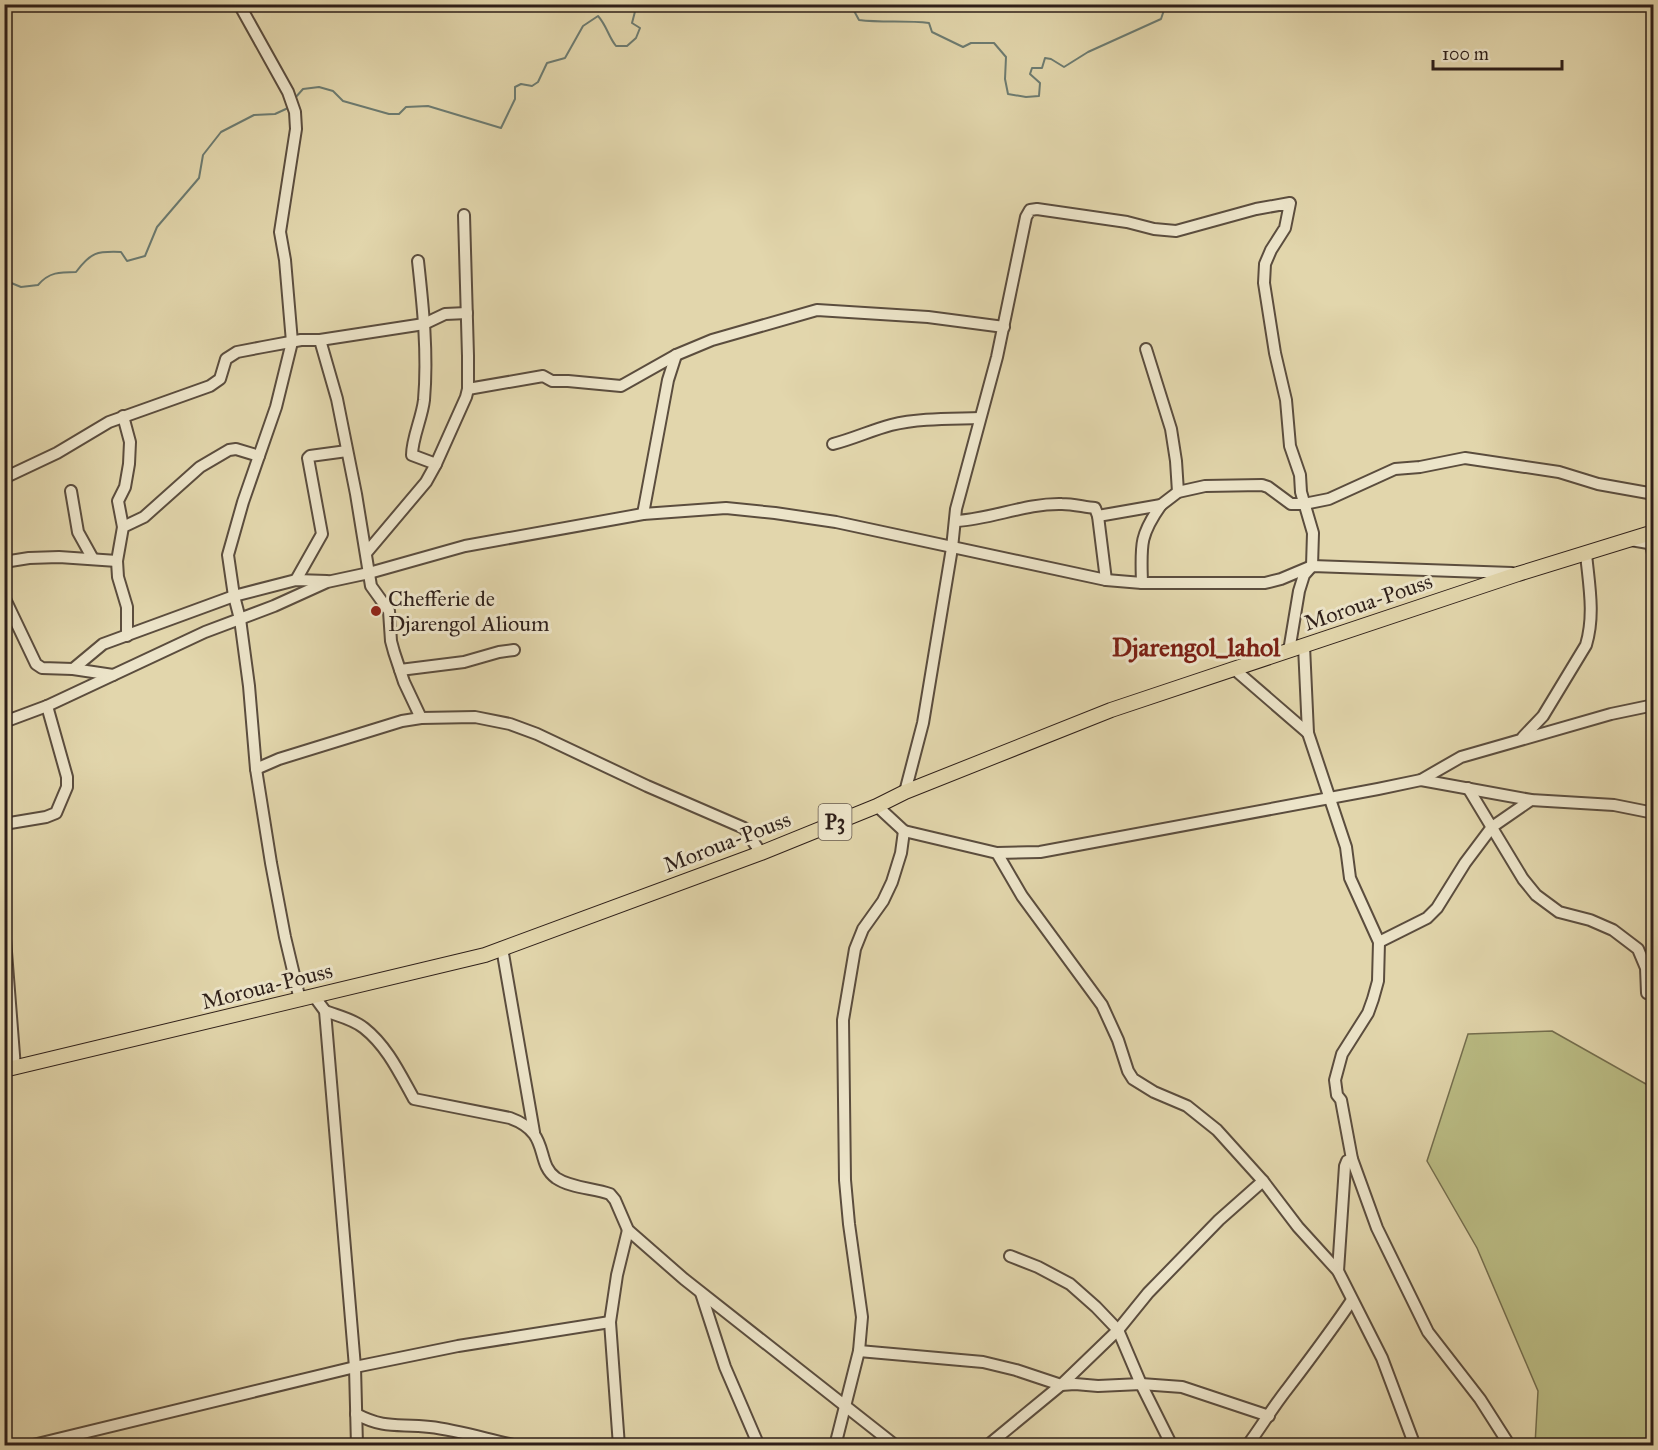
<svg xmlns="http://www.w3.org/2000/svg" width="1658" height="1450" viewBox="0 0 1658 1450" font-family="'IM FELL Great Primer',serif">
  <rect width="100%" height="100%" fill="#e2d6ac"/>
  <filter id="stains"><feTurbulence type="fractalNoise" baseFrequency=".00333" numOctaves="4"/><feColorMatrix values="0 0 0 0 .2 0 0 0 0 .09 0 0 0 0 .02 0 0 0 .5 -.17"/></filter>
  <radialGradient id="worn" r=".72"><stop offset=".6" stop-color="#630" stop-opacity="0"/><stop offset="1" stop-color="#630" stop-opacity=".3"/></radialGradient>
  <!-- green -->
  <polygon fill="#babc84" stroke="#746e4e" stroke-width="1.5" points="1552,1031 1653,1088 1653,1445 1535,1445 1538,1391 1477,1248 1427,1161 1468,1034"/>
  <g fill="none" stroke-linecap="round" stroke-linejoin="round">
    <!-- stream -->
    <g stroke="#6c7b71" stroke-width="2">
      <path d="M847,4l6,5 6,11c23,3 47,0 70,3l3,9 31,15 8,-4h23l12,14 -1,22 3,15 18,3 13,-1 1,-13 -10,-9 2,-6h10l3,-10 6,1 13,8 24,-15 73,-33 5,-15"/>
      <polyline points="1208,4 1210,7 1223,10 1230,4"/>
      <path d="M295,98l8,-9 16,-2 14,4 10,10 46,13h10l7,-7 22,-1 73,22 14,-29v-12l6,-3 11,2 6,-4 9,-19 18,-5 18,-32 15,-10c9,10 10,20 18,30h11l9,-8 4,-10 -8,-5 5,-19"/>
      <path d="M4,280l17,7 17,-2c11,-13 22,-13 38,-13 15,-20 21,-21 45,-20l6,9 18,-5 12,-29 42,-49 4,-23 18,-23 33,-17 21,-1 13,-6"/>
    </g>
    <defs>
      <g id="minor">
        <polyline points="239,4 288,92 295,112 296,129 280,232 285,260 292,342 276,407 243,502 228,555 234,596 240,619 249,686 256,769 271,863 285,937 300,1000"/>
        <path d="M418,261c5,45 10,93 6,139 -2,18 -12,38 -12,55l24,9"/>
        <polyline points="320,340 337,399 356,494 371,586 389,611 391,641 394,652 404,682 421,718"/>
        <polyline points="1146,349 1171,429 1176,461 1178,492"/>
        <polyline points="468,389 543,376 552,381 568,381 621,386 676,355 712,340 817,310 928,317 1004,327"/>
        <path d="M833,444c20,-5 39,-14 58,-19 29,-7 60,-6 89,-7"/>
        <polyline points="4,478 57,453 109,422 210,386 220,379 226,359 237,352 263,347 301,340 320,340 424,324 445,314 467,313"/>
        <polyline points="71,491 78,532 93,559"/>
        <polyline points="643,514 668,380 676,355"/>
        <polyline points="1098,516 1161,505 1178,492 1205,486 1262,485 1268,487 1291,504 1304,504 1329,499 1395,469 1420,467 1465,458 1559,472 1598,484 1654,494"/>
        <path d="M956,521c36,-2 70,-18 106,-17 11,0 22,3 33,4l3,8 8,64"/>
        <polyline points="123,527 118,501 125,487 129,464 130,442 123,416"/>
        <polyline points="1631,540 1654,544"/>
        <polyline points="1651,544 1654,558"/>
        <polyline points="367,552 426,482 436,464 466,397 468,389 468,356 464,215"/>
        <polyline points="4,562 29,558 59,557 117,561"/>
        <polyline points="296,580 322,534 308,458 310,456 347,451"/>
        <path d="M1142,583c-1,-37 -3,-47 19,-78"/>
        <polyline points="4,597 36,664 42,668 73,669 113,675"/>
        <polyline points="127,636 127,607 118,577 117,561 123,527 144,517 200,467 229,450 236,449 259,456"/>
        <polyline points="1304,646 1308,733 1346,847 1350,878 1379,942 1378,981 1373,999 1368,1013 1342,1054 1335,1080 1337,1095 1341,1100 1352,1159 1377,1228 1428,1332 1480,1399 1510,1446"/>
        <polyline points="73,669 103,644 234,596 296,580 327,581"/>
        <polyline points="1234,669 1308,733"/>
        <polyline points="400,670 464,662 499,652 514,650"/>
        <polyline points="4,722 47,706 205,632 274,606 327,582 369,573 465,546 643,514 726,508 775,513 836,522 1106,580 1142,583 1265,583 1281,579 1312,566 1512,573"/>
        <path d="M1523,737l20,-21 43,-71c9,-30 3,-60 0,-91"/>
        <polyline points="256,769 279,759 402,721 421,718 475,717 510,724 537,734 647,786 744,828 761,853"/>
        <polyline points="1421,780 1531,800 1614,805 1654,813"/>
        <polyline points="1468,788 1523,879 1536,895 1559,912 1590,920 1613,930 1638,949 1646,968 1647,993"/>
        <polyline points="905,792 923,723 952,548 956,509 997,357 1026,217 1030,210 1037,209 1127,222 1154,229 1176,231 1256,209 1290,203 1285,228 1271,250 1265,264 1264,283 1275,353 1286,400 1290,446 1300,475 1301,492 1313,533 1312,566 1304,575 1299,591 1289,651"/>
        <polyline points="877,806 904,831 997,853 1040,852 1378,789 1421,780 1461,757 1611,714 1654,705"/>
        <polyline points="4,824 46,817 56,813 67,787 67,777 47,706"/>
        <polyline points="997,853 1022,896 1102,1005 1118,1040 1128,1071 1133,1079 1154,1092 1187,1106 1217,1130 1263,1181 1298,1227 1338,1271 1382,1358 1415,1446"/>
        <polyline points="4,926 15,1068"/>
        <polyline points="1379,942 1427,918 1437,908 1465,863 1492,827 1531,800"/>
        <polyline points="502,948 534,1132"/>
        <polyline points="314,996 325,1011 355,1367 357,1446"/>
        <path d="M325,1011c13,5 28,8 39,17 23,18 36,46 50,71l96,19c42,15 24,44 46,60 15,10 37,10 54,16l5,6 13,30 56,49 212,167"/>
        <polyline points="1010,1256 1038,1267 1070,1284 1096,1307 1118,1330 1141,1384 1172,1446"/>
        <polyline points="1338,1271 1345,1166 1347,1161 1352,1159"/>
        <polyline points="701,1293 725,1367 759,1446"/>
        <polyline points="859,1351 983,1362 1016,1370 1061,1385 1075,1384 1098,1386 1141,1384 1182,1387 1269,1416"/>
        <path d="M356,1414c31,16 42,9 74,13 28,3 59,13 88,19"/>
        <polyline points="29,1446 355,1367 458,1346 610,1322"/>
        <polyline points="619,1446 610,1322 617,1275 628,1230"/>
        <polyline points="835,1446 859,1351 862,1317 849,1224 845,1180 843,1020 855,949 863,929 883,901 892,882 901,853 904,831"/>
        <polyline points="987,1446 1061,1385 1118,1330 1148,1293 1219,1220 1263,1181"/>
        <path d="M1247,1446c14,-19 26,-39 41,-58 22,-29 44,-58 64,-88"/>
      </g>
      <polyline id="major" points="4,1070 485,955 761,853 877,806 905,792 1111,710 1518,574 1654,532"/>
    </defs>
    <!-- minor casing -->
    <use href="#minor" stroke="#5b4d3e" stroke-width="14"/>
    <!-- major casing -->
    <use href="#major" stroke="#2e1f19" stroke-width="16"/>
    <!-- minor -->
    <use href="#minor" stroke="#ece4c9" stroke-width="10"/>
    <!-- major -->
    <use href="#major" stroke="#e2d6ac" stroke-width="14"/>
  </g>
  <!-- markers -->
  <circle fill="#8f2418" stroke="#ece4c9" stroke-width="2" cx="376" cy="611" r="6"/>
  <g text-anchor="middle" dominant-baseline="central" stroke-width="6" stroke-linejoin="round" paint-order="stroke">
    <!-- shield labels -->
    <rect fill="#ece4c9" stroke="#675a4e" stroke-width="1.5" x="818.5" y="804" width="33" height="36" rx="4.5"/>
    <g font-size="21" font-weight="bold" fill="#2e1f19">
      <text x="835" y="822">P3</text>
    </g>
    <!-- poi labels -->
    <g font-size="22" fill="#2e1f19" stroke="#ece4c9" text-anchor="start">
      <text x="388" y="598">Chefferie de<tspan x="388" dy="25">Djarengol Alioum</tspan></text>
    </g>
    <!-- street labels -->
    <g font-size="22" fill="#2e1f19" stroke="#ece4c9">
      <text transform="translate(1368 602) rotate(-19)">Moroua-Pouss</text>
      <text transform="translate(727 842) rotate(-21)">Moroua-Pouss</text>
      <text transform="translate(267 986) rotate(-14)">Moroua-Pouss</text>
    </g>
    <!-- quarter labels -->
    <g font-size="26" font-weight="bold" fill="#7a1f14" stroke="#ece4c9">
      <text x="1196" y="647">Djarengol_lahol</text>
    </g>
  </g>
  <!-- margin -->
  <rect width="1658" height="1450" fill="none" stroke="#e2d6ac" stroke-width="24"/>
  <rect x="6" y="6" width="1646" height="1438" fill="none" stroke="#2e1f19" stroke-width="3"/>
  <rect x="12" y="12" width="1634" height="1426" fill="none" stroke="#2e1f19" stroke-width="1.5"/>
  <!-- scale -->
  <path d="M1433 60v9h129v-9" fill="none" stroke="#2e1f19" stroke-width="3"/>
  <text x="1442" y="60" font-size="18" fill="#2e1f19" stroke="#ece4c9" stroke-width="4.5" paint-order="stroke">100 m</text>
  <rect width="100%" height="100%" filter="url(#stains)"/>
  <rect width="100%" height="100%" fill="url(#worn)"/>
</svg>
